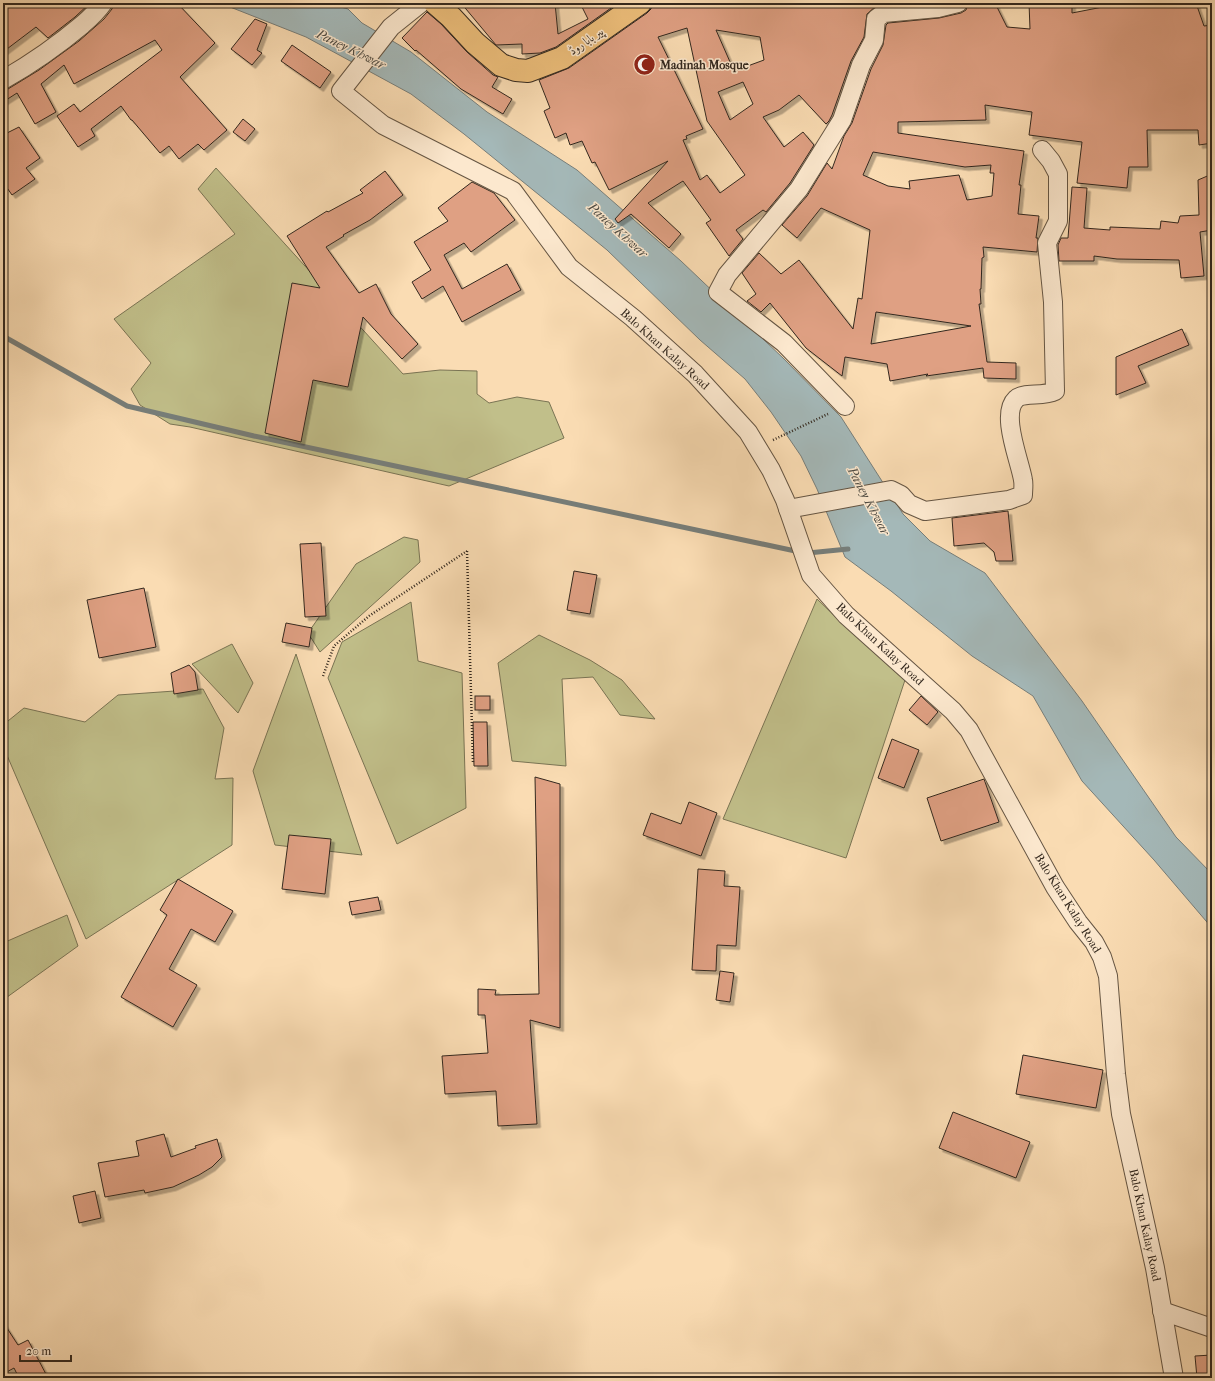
<svg xmlns="http://www.w3.org/2000/svg" width="1215" height="1381" viewBox="0 0 1215 1381" font-family="'IM FELL French Canon',Amiri,serif">
  <defs>
    <filter id="shadow"><feDropShadow dx="3.5" dy="3.5" stdDeviation="0" flood-color="#0004"/></filter>
  </defs>
  <rect width="100%" height="100%" fill="#fadcb3"/>
  <filter id="stains"><feTurbulence type="fractalNoise" baseFrequency=".005" numOctaves="4"/><feColorMatrix values="0 0 0 0 .2 0 0 0 0 .09 0 0 0 0 .02 0 0 0 .5 -.17"/></filter>
  <radialGradient id="worn" r=".72"><stop offset=".6" stop-color="#630" stop-opacity="0"/><stop offset="1" stop-color="#630" stop-opacity=".3"/></radialGradient>
  <!-- green -->
  <g fill="#c1bf8a" stroke="#7a7454">
    <polygon points="216,168 403,374 440,370 477,371 477,394 489,403 517,397 549,402 564,438 449,486 190,427 170,424 140,405 131,389 151,363 114,319 235,234 198,189"/>
    <polygon points="404,537 418,540 420,562 320,652 308,633 356,564"/>
    <polygon points="817,599 843,624 907,674 846,858 723,819"/>
    <polygon points="411,602 418,661 462,673 466,808 397,844 328,678 342,642"/>
    <polygon points="539,635 590,660 622,680 655,719 620,715 593,677 562,679 566,766 512,761 498,663"/>
    <polygon points="232,644 253,683 238,713 192,664"/>
    <polygon points="296,654 362,855 275,845 253,771"/>
    <polygon points="203,689 224,728 215,779 233,778 232,845 86,939 3,746 3,725 24,708 85,722 118,695"/>
    <polygon points="67,915 78,946 3,1000 3,943"/>
  </g>
  <!-- water -->
  <polygon fill="#a4b8b8" stroke="#777e7a" points="220,3 309,3 320,7 334,5 348,9 362,23 411,52 487,112 577,170 681,261 783,358 841,417 903,514 930,541 985,573 1082,701 1176,837 1212,874 1212,928 1154,860 1082,781 1033,696 972,656 891,591 845,557 817,489 801,456 771,412 745,379 700,340 607,250 464,134 411,94 306,37"/>
  <g fill="none" stroke-linecap="round" stroke-linejoin="round">
    <!-- stream -->
    <g stroke="#777e7a" stroke-width="5">
      <polyline points="3,336 127,406 254,436 800,552"/>
      <polyline points="808,553 848,549"/>
    </g>
  </g>
  <!-- building -->
  <g fill="#dfa083" stroke="#33281e" fill-rule="evenodd" filter="url(#shadow)">
    <polygon points="12,3 90,3 75,17 48,38 36,27 3,52 3,13"/>
    <polygon points="113,3 177,3 215,43 180,77 227,130 204,150 198,144 179,159 169,146 160,153 132,120 131,120 121,106 91,129 95,136 78,147 57,116 74,104 80,112 162,50 155,40 74,84 64,65 41,84 56,112 35,124 17,93 3,102 3,90 8,89 39,70 79,41 104,19 112,9"/>
    <polygon points="461,3 555,3 558,34 588,19 580,3 618,3 556,47 540,53 522,54 522,44 496,45"/>
    <path d="M652,3h87l19,3 35,-2v-1h82l1,3 -9,8 -3,23 -13,24 -19,54 -3,6 -3,3 -27,-29 -20,15 -16,7 21,30 19,-15 11,13 -24,38 -24,29 -3,-2 -27,20 7,9 -14,17 -23,-33 5,-3 -28,-39 -35,22 33,31 -12,14 -38,-34 -13,9 -3,-4 53,-58 -59,29 -14,-28 -3,1 -10,-22 -12,4 -4,-12 -11,5 -11,-27 6,-3 -11,-28 30,-12 78,-55 4,-4zM687,28l20,93 38,54 -25,18 -13,-18 -7,5 -17,-40 4,-1 -1,-3 17,-7 -45,-92zM716,30l44,7 4,23 -30,11zM743,82l10,22 -23,16 -12,-28z"/>
    <path d="M968,3h27l12,24 23,2 -1,-26h43v10l41,-8 -1,-2h84l8,23 8,-1v118l-13,2 -1,-15h-51l1,37h-19l-2,21 -50,-5 5,-41 -53,-7 3,-23 -47,-7 1,15 -88,2v11l126,18 -5,34h2l-3,29 21,2 -3,22h2l-1,14 -54,-5 1,10 -2,1 -1,31h-1l1,15h-2l8,58 29,1v16l-32,-1 -1,-10 -57,8 2,-2 -38,7 -3,-17 -42,-7 -3,19 -36,-28 -36,-45 -9,9 -14,-11 9,-7 -14,-21 17,-20 22,21 18,-14 54,69 5,-31 4,1 8,-69 -49,-22 -24,30 -15,-13 25,-29 20,-33 5,6 12,-33 8,-13 19,-54 12,-24 3,-20 2,-2 51,-5 22,-5 5,-3zM873,152l92,15 26,-2 -1,8h4l-2,23 -25,4 -8,-25 -50,6 1,8 -22,-3 -25,-11zM876,312l95,14 -100,18z"/>
    <polygon points="427,12 441,24 467,52 493,75 498,77 492,87 512,99 503,114 461,89 416,50 415,51 402,38"/>
    <polygon points="255,19 267,24 257,50 262,53 252,65 231,49"/>
    <polygon points="292,45 331,72 320,88 281,61"/>
    <polygon points="243,119 255,129 245,141 233,132"/>
    <polygon points="19,127 40,158 26,168 35,179 12,195 3,182 3,135"/>
    <polygon points="385,171 403,195 370,220 343,235 344,236 326,247 359,293 376,284 391,314 418,344 402,359 363,317 348,387 313,380 301,442 265,433 292,283 320,288 287,236 327,211 328,212 363,193 360,190"/>
    <polygon points="1212,174 1212,230 1200,232 1204,276 1181,278 1179,260 1117,259 1094,256 1094,261 1059,261 1058,245 1061,238 1068,238 1072,187 1087,188 1084,228 1110,230 1110,227 1160,229 1161,221 1178,223 1180,216 1199,215 1198,180"/>
    <polygon points="472,182 494,193 515,220 471,252 464,243 444,255 462,289 507,264 521,290 462,322 443,286 422,299 412,282 431,270 414,242 448,221 438,208"/>
    <polygon points="1182,329 1189,345 1138,366 1146,383 1116,395 1116,357"/>
    <polygon points="1008,511 1013,561 996,561 994,552 984,543 954,546 952,518"/>
    <polygon points="321,543 326,616 305,617 300,544"/>
    <polygon points="574,571 597,575 590,614 567,610"/>
    <polygon points="144,588 156,647 99,658 87,600"/>
    <polygon points="286,623 312,628 309,647 282,642"/>
    <polygon points="189,665 195,672 198,690 174,694 171,673"/>
    <rect x="475" y="696" width="15" height="14"/>
    <polygon points="921,696 938,712 927,725 909,710"/>
    <polygon points="473,722 487,722 488,766 474,766"/>
    <polygon points="892,739 919,750 904,788 878,778"/>
    <polygon points="535,777 560,784 560,1028 530,1020 537,1124 498,1126 496,1091 445,1094 442,1056 488,1053 485,1015 478,1015 478,989 496,990 495,995 539,994"/>
    <polygon points="984,779 999,822 941,841 927,798"/>
    <polygon points="689,802 717,813 701,856 643,835 651,813 681,824"/>
    <polygon points="289,835 331,839 325,894 282,889"/>
    <polygon points="698,869 725,871 724,886 740,887 736,946 717,945 716,971 692,970"/>
    <polygon points="178,879 233,911 215,942 191,929 169,969 197,985 173,1027 121,997 167,915 160,910"/>
    <polygon points="378,897 381,910 352,915 349,902"/>
    <polygon points="720,971 734,973 730,1002 716,1000"/>
    <polygon points="1023,1055 1103,1070 1096,1108 1016,1094"/>
    <polygon points="953,1112 1030,1142 1016,1178 939,1148"/>
    <polygon points="164,1134 171,1157 196,1148 195,1146 217,1139 222,1157 212,1167 199,1175 173,1187 145,1193 144,1190 105,1197 98,1163 139,1156 136,1141"/>
    <polygon points="95,1191 101,1218 79,1223 73,1196"/>
    <polygon points="3,1322 18,1345 28,1340 48,1378 19,1378 14,1368 3,1374"/>
    <polygon points="1212,1355 1212,1378 1197,1378 1195,1356"/>
  </g>
  <g fill="none" stroke-linecap="round" stroke-linejoin="round">
    <defs>
      <g id="minor">
        <polyline points="421,3 391,27 341,91 383,125 513,191 569,267 633,318 695,374 748,432 771,470 785,500 811,575 846,615 953,711 969,730 1055,887 1078,922 1094,942 1102,957 1108,976 1116,1074 1121,1114 1155,1268 1174,1378"/>
        <path d="M3,80c28,-16 54,-34 79,-55 8,-7 15,-13 21,-22"/>
        <polyline points="845,406 784,343 718,292 727,275 799,189 842,120 861,65 874,40 876,19 884,13 938,8 958,3"/>
        <path d="M788,509l103,-19 10,5 8,9 16,7 84,-11 14,-5c0,-5 1,-10 0,-15 -3,-19 -23,-66 -7,-81 7,-7 27,-2 39,-8l-2,-89 -6,-59 11,-22v-47l-7,-13 -9,-11"/>
        <polyline points="1162,1311 1212,1328"/>
      </g>
      <polyline id="major" points="435,3 451,17 475,43 501,65 516,70 528,71 562,58 640,3"/>
    </defs>
    <!-- minor casing -->
    <use href="#minor" stroke="#655543" stroke-width="20"/>
    <!-- major casing -->
    <use href="#major" stroke="#33281e" stroke-width="24"/>
    <!-- path -->
    <g stroke="#33281e" stroke-width="2.5" stroke-dasharray="1 2" stroke-linecap="butt">
      <polyline points="773,440 828,414"/>
      <polyline points="467,551 473,764"/>
      <polyline points="323,676 334,646 369,616 467,551"/>
    </g>
    <!-- minor -->
    <use href="#minor" stroke="#fce8ce" stroke-width="18"/>
    <!-- major -->
    <use href="#major" stroke="#edbe7a" stroke-width="22"/>
  </g>
  <!-- icons -->
  <defs>
    <symbol id="mosque-disc" viewBox="-11 -11 22 22"><circle r="9.5" fill="#8f2418" stroke="#fce8ce"/><path d="M3.5-4.9A6 6 0 1 0 3.5 4.9A5 5 0 1 1 3.5-4.9Z" fill="#fff"/></symbol>
  </defs>
  <g fill-rule="evenodd">
    <use href="#mosque-disc" x="632" y="52" width="25" height="25"/>
  </g>
  <g text-anchor="middle" dominant-baseline="central" stroke-width="3" stroke-linejoin="round" paint-order="stroke">
    <!-- street labels -->
    <g font-size="12" fill="#33281e" stroke="#fce8ce">
      <text transform="translate(586 41) rotate(-35)">پیر بابا روڈ</text>
      <text transform="translate(665 349) rotate(42)">Balo Khan Kalay Road</text>
      <text transform="translate(880 644) rotate(43)">Balo Khan Kalay Road</text>
      <text transform="translate(1068 903) rotate(58)">Balo Khan Kalay Road</text>
      <text transform="translate(1145 1225) rotate(78)">Balo Khan Kalay Road</text>
    </g>
    <!-- poi labels -->
    <g font-size="12" font-weight="bold" fill="#33281e" stroke="#fce8ce" text-anchor="start">
      <text x="660" y="65">Madinah Mosque</text>
    </g>
    <!-- water labels -->
    <g font-size="13" font-style="italic" fill="#4f4c44" stroke="#fce8ce">
      <text transform="translate(351 49) rotate(26)">Paney Khwar</text>
      <text transform="translate(618 230) rotate(42)">Paney Khwar</text>
      <text transform="translate(869 501) rotate(62)">Paney Khwar</text>
    </g>
  </g>
  <!-- margin -->
  <rect width="1215" height="1381" fill="none" stroke="#fadcb3" stroke-width="16"/>
  <rect x="4" y="4" width="1207" height="1373" fill="none" stroke="#33281e" stroke-width="2"/>
  <rect x="8" y="8" width="1199" height="1365" fill="none" stroke="#33281e"/>
  <!-- scale -->
  <path d="M20 1355v6h51v-6" fill="none" stroke="#33281e" stroke-width="2"/>
  <text x="26" y="1355" font-size="12" fill="#33281e" stroke="#fce8ce" stroke-width="3" paint-order="stroke">20 m</text>
  <rect width="100%" height="100%" filter="url(#stains)"/>
  <rect width="100%" height="100%" fill="url(#worn)"/>
</svg>
